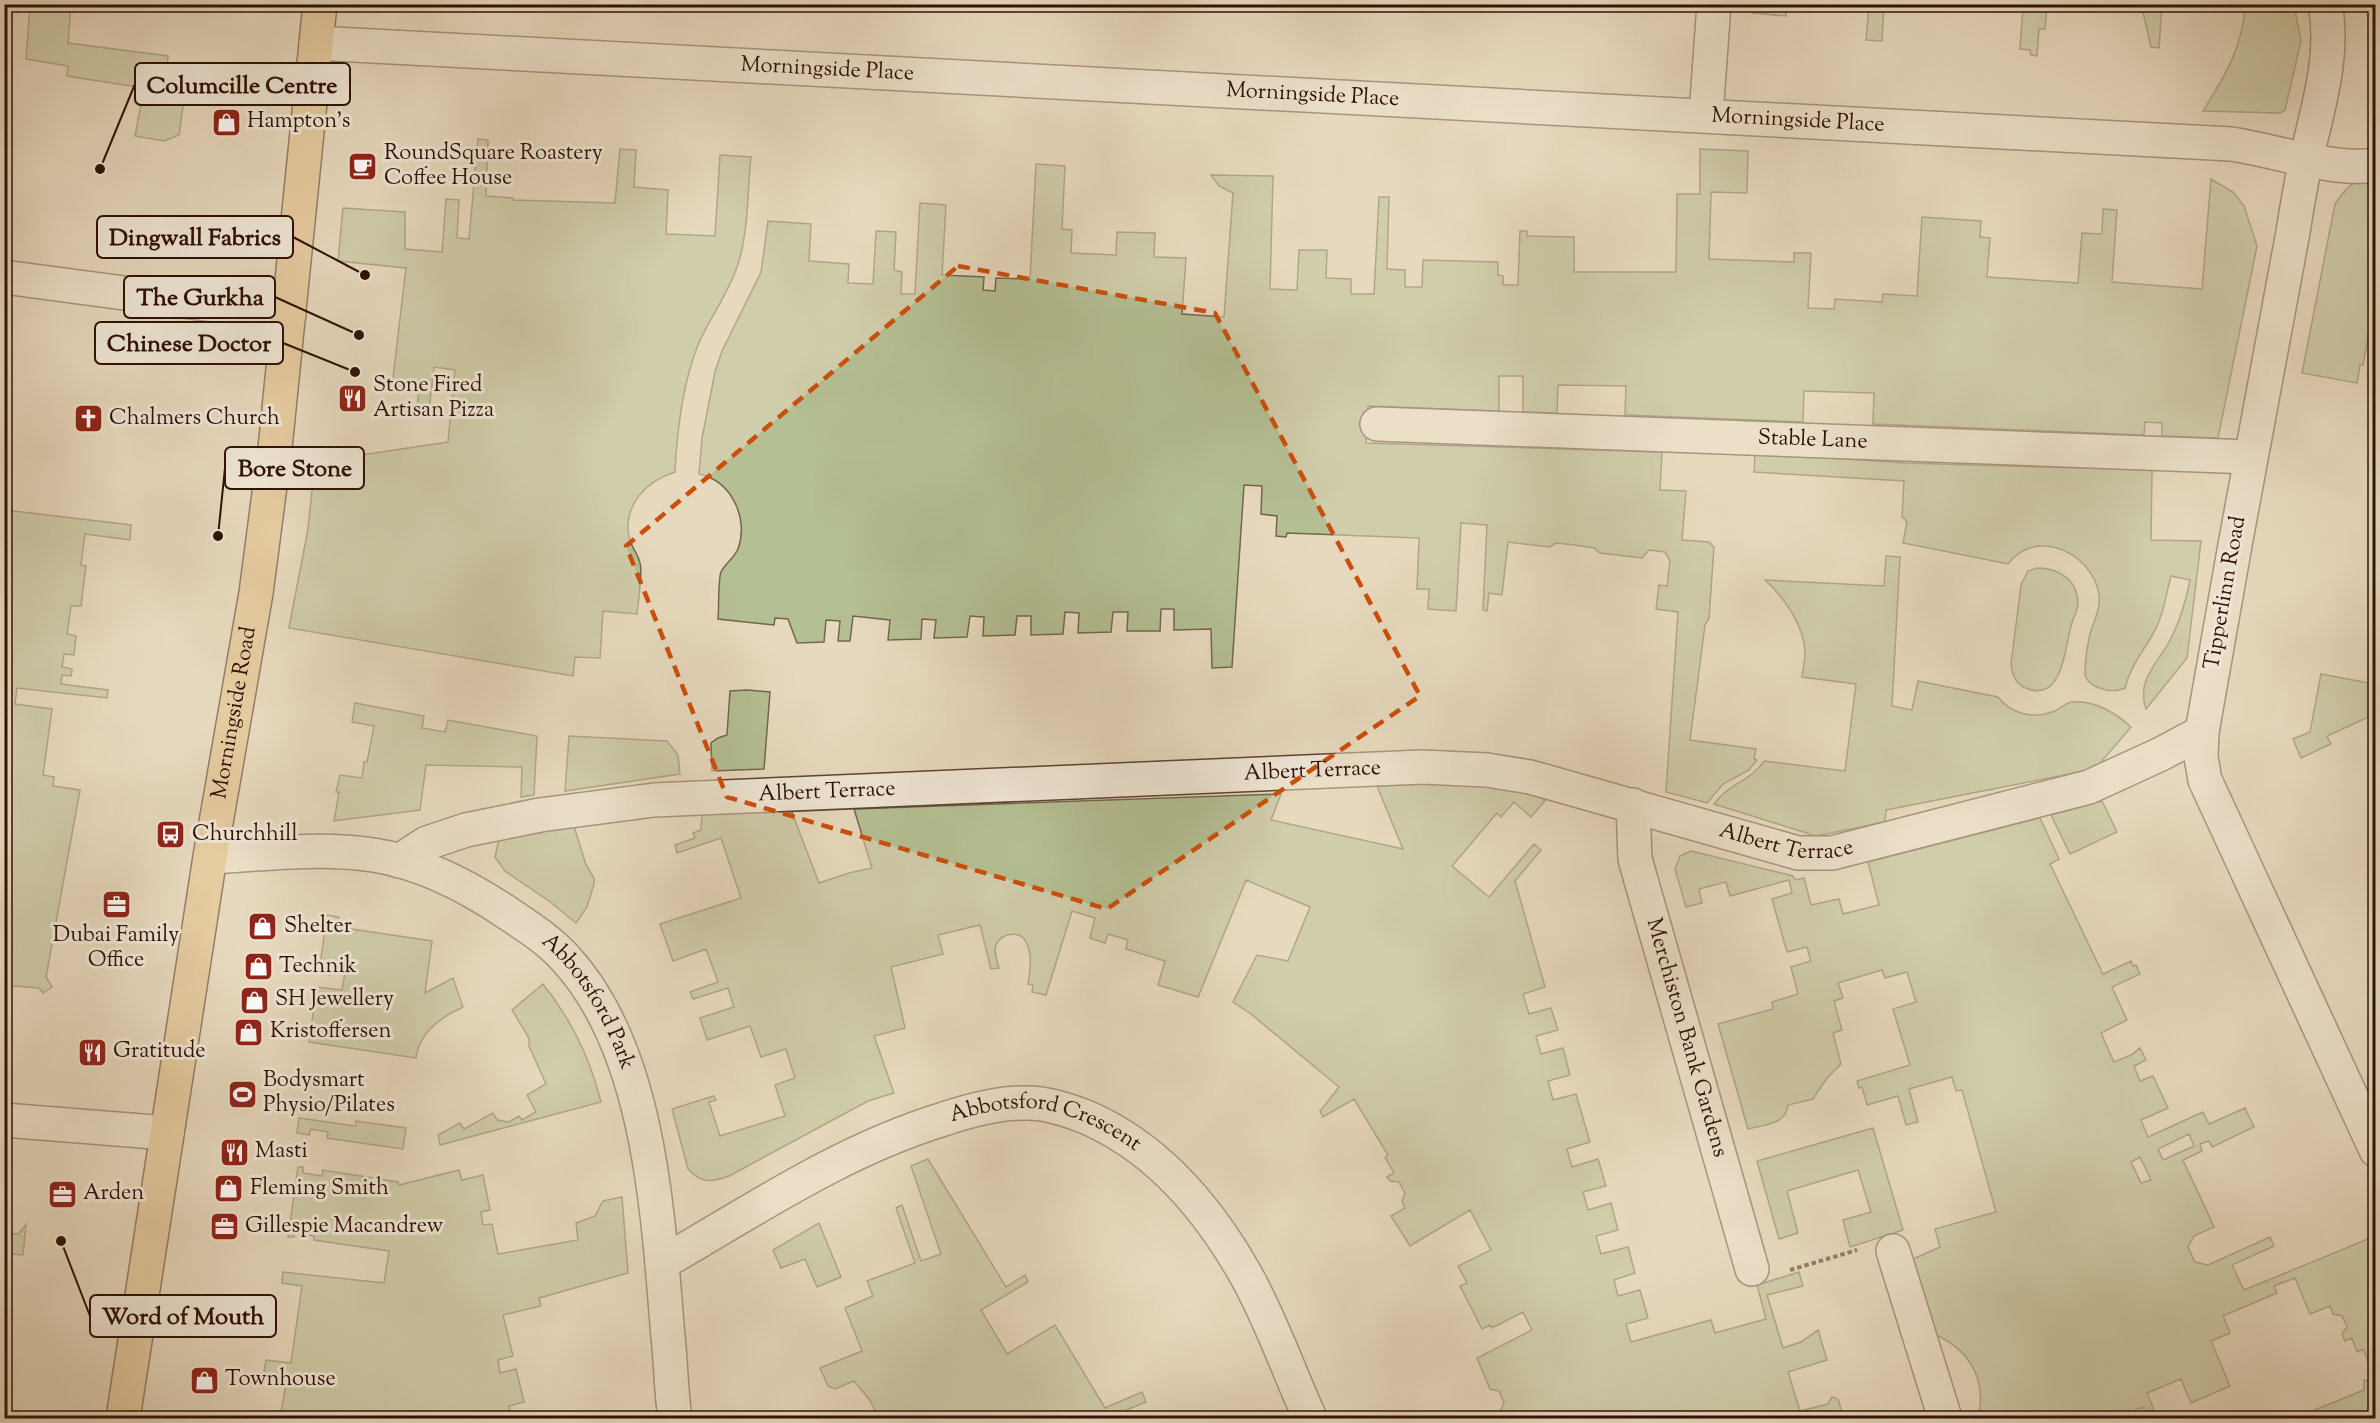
<svg xmlns="http://www.w3.org/2000/svg" width="2380" height="1423" viewBox="0 0 2380 1423" font-family="'Sorts Mill Goudy',serif">
  <rect width="100%" height="100%" fill="#e7d9be"/>
  <filter id="stains"><feTurbulence type="fractalNoise" baseFrequency=".00333" numOctaves="4"/><feColorMatrix values="0 0 0 0 .2 0 0 0 0 .09 0 0 0 0 .02 0 0 0 .5 -.17"/></filter>
  <radialGradient id="worn" r=".72"><stop offset=".6" stop-color="#630" stop-opacity="0"/><stop offset="1" stop-color="#630" stop-opacity=".3"/></radialGradient>
  <!-- green -->
  <g fill="#b4bf93" stroke="#72684c" stroke-width="1.5" fill-rule="evenodd">
    <polygon points="30,5 71,5 68,43 168,56 166,86 183,106 179,135 164,141 135,136 144,88 67,76 68,66 26,59"/>
    <polygon points="1753,5 1787,5 1786,16 1753,13"/>
    <polygon points="1869,5 1884,5 1882,41 1866,40"/>
    <polygon points="2023,5 2061,5 2061,6 2047,6 2045,29 2039,29 2037,56 2031,55 2030,50 2020,49"/>
    <polygon points="2124,5 2162,5 2159,48 2151,47 2143,12 2124,11"/>
    <path d="M2245,5h49l7,36 -16,69 -5,3 -77,-2c22,-35 40,-64 42,-106z"/>
    <path d="M478,139l10,1 -2,56 27,2v2l102,3 5,-54 16,1 -2,37 34,3 -2,44 49,2 5,-81 31,2c-4,36 -2,76 -14,110 -9,27 -28,52 -39,78 -16,40 -21,85 -23,127 -29,9 -52,33 -46,65 2,10 9,17 11,26 3,8 -2,40 -3,51l-34,-3 -3,47 -25,-1 -2,19 -284,-48 19,-99 7,-67 133,-20 7,-72 -21,-3 -5,43 -12,-2 2,-19 -27,-3 14,-118 -68,-7 5,-53 62,4v37l37,3 4,-53 13,1 -2,38 12,1z"/>
    <path d="M1700,149l48,2 -1,42 -36,-1 -2,67 85,3v-9h17l-3,55 26,1 1,-10 47,3 1,-8 34,2 5,-79 59,4 -1,16 10,1 -3,39 91,6 4,-50 20,1 1,-25 14,1 -5,72 90,7 9,-110 22,13 11,14 13,40 -39,192 -56,-2v-13l-17,-1 -1,13 -271,-11 1,-31 -70,-2 -1,31 -178,-7 1,-29 -68,-1 -1,28 -34,-1v-36h-24v35l-131,-5 -2,37 296,9 -2,38 26,1 -4,49 27,2 5,5 -5,71 -4,7 -15,115 66,9 -2,10 3,1 -8,10 -26,14 -16,19 -41,-11 12,-180 -22,-3 3,-24 8,1 3,-25 -5,-9 -16,-2 -7,8 -42,-5 -6,-5 -19,-3 -19,-2 -6,4 -42,-5 -6,53 -13,-2 -2,18 -4,-1 4,-85 -26,-2 -5,88 -28,-2 1,-20h-12l2,-51 -132,-5 -1,4 -10,-1 1,-20 -16,-2 1,-28 -18,-1 -12,182 -20,1 -1,-39 -37,1v-21h-13l-1,22h-33l1,-19h-15l-2,20 -33,1 1,-20 -14,-1 -2,22 -32,1v-19h-14l-2,19 -32,1 1,-19 -14,-1 -3,21 -33,1 2,-18 -14,-1 -1,20 -33,1 2,-20 -37,-4 -3,25h-12l2,-20 -14,-1 -2,22 -27,1 -9,-24 -13,-1 -1,7 -56,-6c1,-10 0,-40 3,-47 4,-8 13,-14 17,-23 11,-30 -6,-68 -39,-75l3,-36 13,-66 7,-21 39,-79 7,-51 43,3 -2,37 40,3 -1,19 25,1 3,-53 20,1 -2,38 8,2 -1,22h14l5,-91 26,2 -4,70 42,2 -1,13 12,1 1,-13 34,1 6,-115 29,2 -3,63 10,1 -1,23 45,2 1,-23 38,1 -1,24 32,1 -4,56 42,3 9,-124 -14,-7 -8,-11 62,1 -3,113 27,1 2,-40h28l-1,28 25,1v15h23l5,-97h10l-2,72 18,1v17h17l1,-27 75,2v13l5,1v9h15l2,-54h7v5l47,1v35h102l1,-78h23z"/>
    <path d="M2375,173v160l-6,-1 -6,33h-3l-3,18 -55,-10 33,-169c11,-17 21,-25 40,-31z"/>
    <path d="M1755,453l151,10 246,7 -1,70 50,1 -14,117 -41,51c-10,-28 11,-45 23,-67 10,-18 17,-42 21,-62l-19,-4c-5,19 -8,41 -18,58 -11,19 -23,33 -28,54 -13,6 -34,1 -40,-12 0,-13 2,-29 5,-42 4,-14 11,-25 9,-40 -7,-42 -64,-67 -91,-30l-105,-21 4,-21 -5,-5 2,-36 -150,-9z"/>
    <polygon points="5,510 131,525 130,540 85,534 81,565 86,566 81,606 71,606 67,634 76,636 74,655 64,654 62,667 72,669 71,676 62,675 61,684 108,690 107,698 17,688 15,704 52,709 43,775 54,777 53,786 80,790 46,977 52,987 43,993 39,988 5,985"/>
    <path d="M1886,556l14,1 -8,149 20,4 6,-29 80,16c13,17 35,22 54,15 8,-2 13,-10 21,-10 21,-2 43,11 58,25l-36,42 -209,41 -1,12 -69,14 -102,-32c14,-20 37,-23 50,-43l81,10 11,-87 -54,-7c1,-8 3,-16 3,-24 0,-26 -21,-56 -40,-73l119,6z"/>
    <path d="M2037,568c22,0 41,12 41,36 -1,8 -5,14 -7,22 -6,21 -8,75 -43,63 -12,-4 -16,-13 -17,-25l10,-79 7,-14z"/>
    <polygon points="2321,674 2374,684 2375,678 2375,714 2327,736 2331,744 2301,758 2293,739 2310,732"/>
    <polygon points="747,690 770,692 764,769 712,771 711,743 718,738 727,735 730,691"/>
    <polygon points="355,703 424,716 422,728 445,732 448,720 537,736 534,795 521,797 522,767 426,765 420,810 334,821 339,792 336,792 340,775 362,778 364,762 367,762 374,726 352,722"/>
    <polygon points="569,736 667,741 678,755 680,774 565,791"/>
    <path d="M1460,782l72,10 13,9 -14,16 -17,-15 -13,15 -4,-4 -45,53 37,31 45,-53 7,6 -26,31 30,106 -22,7 6,20 22,-6 7,22 -22,6 5,18 22,-6 7,27 -22,6 5,19 23,-6 14,48 -23,7 5,18 26,-8 8,27 -23,6 5,18 23,-7 7,27 -22,6 5,18 27,-7 7,26 -21,7 4,16 22,-6 8,28 -22,6 5,18 80,-22 4,13 51,-14 -9,-34 42,-13 4,14 -36,9 16,53 18,-6 17,-12 9,30 -39,12 12,39 28,-7 4,-7 6,2 6,19h-341l-3,-7 4,-8 -5,-12 -9,-2 -13,-31 55,-28 -9,-18 -31,16 -2,-3 -8,4 -22,-43 7,-3 -9,-17 33,-16 -21,-40 -60,36 -19,-30 14,-8 -3,-7 3,-8 -6,-11 -9,-1 -3,-4 7,-4 -9,-16 3,-2 -34,-56 -31,18 -3,-6 19,-24 -88,-73 -18,-12 24,-47 31,6 22,-54 -64,-27 -48,117 -40,-12 7,-24 -39,-12 2,-9 -20,-6 -3,9 -15,-5 5,-20 -23,-7 -26,84 -14,-3 1,-7 -5,-1c2,-13 5,-29 -2,-42 -6,-12 -25,-9 -30,3 -3,7 1,15 3,23l-8,1 -11,-44 -42,10 5,19 -52,13 14,61 -31,8 20,57 -26,8 -139,75c-17,6 -28,8 -41,-7l-16,-60 42,-13 2,4 -7,2 11,34 65,-20 -10,-31 20,-7 -9,-29 -25,8 -11,-31 -43,14 -7,-22 34,-11 -6,-19 -35,11 -3,-7 28,-10 -12,-33 -33,12 -13,-37 81,-26 -20,-60 -44,15 -2,-8 20,-7 -2,-5 8,-3 1,-16 89,-4 28,73 30,-10 23,-5 -18,-59 427,-15 -10,26 132,29 -26,-63z"/>
    <polygon points="2102,801 2117,832 2070,854 2051,815"/>
    <path d="M2040,818l19,41 -9,5 53,110 28,-13 2,5 3,-1 4,9 -28,13 15,33 -26,13 13,29 17,-7 9,-7 6,12 -12,6 6,15 13,-5 1,2 14,30 -27,12 7,17 55,-25 6,12 36,-16 9,19 -42,20 -3,-6 -9,3 2,7 -19,9 31,67 -20,9 -6,11 7,15 13,3 62,-28 4,9 -42,19 12,25 131,-54v135l-3,-1 -9,-21 -6,3 -5,-14 -7,3 -3,-7 5,-7 -5,-11 -9,-2 -3,-8 -20,8 -15,-36 -21,8 3,7 -54,23 7,17 -19,8 19,45 -39,17 -10,-24 -34,14 10,24 -9,1 -5,-11 -19,8 1,3h-147c9,-37 -7,-67 -42,-83l-25,-75 29,-13 -5,-18 61,-17 -34,-122 -6,1 -4,-14 -43,12 9,33 -12,3 -8,-29 -31,9 -5,-18 -3,1 -2,-7 53,-16 -17,-56 23,-7 -9,-30 -22,6 -3,-8 -44,13 5,15 -9,3 8,29 -9,3 8,31 -14,14 -14,21 -25,6c-2,20 -24,20 -40,24l-30,-105 55,-15 -1,-7 26,-8 -7,-27 20,-6 -4,-14 -20,5 -15,-53 20,-6 -3,-13 -59,16 -4,-14 -27,7 3,14 -16,4 -11,-38 5,-13 11,-5 102,25 2,4 9,-2 7,27 28,-6 4,15 36,-9 -11,-43zM2189,1134l5,12 -31,14 -5,-11zM2140,1157l11,23 -10,3 -10,-21z"/>
    <polygon points="573,823 586,865 594,878 594,884 587,907 576,923 549,901 505,871 495,857 499,839"/>
    <path d="M327,915l12,2 -1,10 94,14 -7,52 28,-15 10,29c-22,10 -44,25 -47,51l-107,-16 8,-55 25,3 3,-18 -14,-2 -1,5 -11,-2z"/>
    <path d="M543,984c28,35 47,74 58,118l-161,43 -2,-10 22,-12 4,6 29,-16 4,7 12,2 10,-6 3,4 14,-8 -9,-17 19,-11 -17,-38v-8l-17,-28z"/>
    <polygon points="299,1118 355,1126 356,1121 406,1128 403,1149 327,1138 328,1132 311,1129 309,1135 297,1133"/>
    <polygon points="1873,1128 1903,1230 1850,1247 1843,1220 1871,1212 1858,1170 1787,1191 1798,1233 1779,1239 1757,1161"/>
    <polygon points="928,1159 1006,1287 1025,1275 1028,1282 981,1310 1007,1354 1055,1325 1105,1408 1142,1392 1146,1402 1107,1418 879,1418 869,1399 854,1381 835,1389 828,1386 820,1368 862,1351 845,1308 873,1296 867,1281 915,1263 896,1208 902,1205 921,1261 941,1254 911,1166"/>
    <polygon points="298,1167 303,1167 303,1173 322,1176 323,1170 398,1182 399,1185 459,1170 462,1180 483,1175 490,1210 481,1212 483,1225 492,1224 498,1254 578,1240 576,1223 595,1216 603,1201 622,1197 628,1273 539,1298 541,1306 503,1315 513,1356 498,1360 500,1373 516,1369 524,1402 509,1406 512,1418 280,1418 286,1383 263,1379 266,1360 291,1363 302,1286 282,1283 283,1272 384,1283 389,1251 314,1240 314,1236 295,1233 294,1237 288,1237"/>
    <polygon points="819,1223 841,1277 817,1287 805,1259 781,1268 773,1250"/>
    <polygon points="26,1225 23,1255 11,1254 5,1303 5,1233 18,1234"/>
    <polygon points="2364,1380 2375,1383 2375,1418 2311,1418 2307,1413 2364,1390"/>
  </g>
  <g fill="none" stroke-linecap="round" stroke-linejoin="round">
    <defs>
      <g id="minor">
        <path d="M2325,4c10,51 -7,103 -18,152 -6,25 -10,51 -14,76 -32,167 -62,333 -91,500l-1,25 4,23 171,370"/>
        <path id="s1" d="M316,43l1915,101c42,6 105,28 145,21"/>
        <polyline points="1706,115 1714,4"/>
        <polyline points="4,277 289,315"/>
        <path id="s2" d="M1377,424l873,33"/>
        <path id="s3" d="M1633,805l2,54 117,410"/>
        <path id="s4" d="M210,857c52,-3 112,-10 163,-2 49,7 96,32 136,59 21,14 41,27 57,45 85,93 92,258 102,378 3,27 3,55 7,81"/>
        <path id="s5" d="M399,861l28,-18 39,-13 74,-15 114,-15 768,-33 65,3 43,7 268,76h34l257,-66 72,-33 41,-22"/>
        <polyline points="4,1120 167,1133"/>
        <polyline points="1893,1251 1945,1418"/>
        <path id="s6" d="M662,1263c92,-53 180,-113 282,-144 27,-9 57,-17 85,-16 19,0 39,7 57,14 72,31 123,92 161,160 25,45 42,95 63,141"/>
      </g>
      <g id="major">
        <path id="s7" d="M123,1418l87,-561 46,-264 19,-145 45,-444"/>
      </g>
    </defs>
    <!-- minor casing -->
    <use href="#minor" stroke="#5d4334" stroke-width="36"/>
    <!-- major casing -->
    <use href="#major" stroke="#2f1106" stroke-width="36"/>
    <!-- path -->
    <polyline stroke="#2f1106" stroke-width="4" stroke-dasharray="4.5 3" stroke-linecap="butt" points="1790,1270 1857,1250"/>
    <!-- minor -->
    <use href="#minor" stroke="#efe6d5" stroke-width="33"/>
    <!-- major -->
    <use href="#major" stroke="#e4bc7f" stroke-width="33"/>
  </g>
  <!-- marked area -->
  <path d="M0 0H2380V1423H0ZM958,266l257,47 205,383 -313,213 -380,-112 -101,-251z" fill="#e7d9be" fill-opacity=".55" fill-rule="evenodd"/>
  <path fill="none" stroke="#cc4e0b" stroke-width="4.5" stroke-dasharray="12 8" stroke-linejoin="round" d="M958,266l257,47 205,383 -313,213 -380,-112 -101,-251z"/>
  <!-- icons -->
  <defs>
    <symbol id="shop-square" viewBox="-11 -11 22 22"><rect x="-9" y="-9" width="18" height="18" rx="4" fill="#8f2418" stroke="#efe6d5"/><path d="M-5-2.5h2.3a2.7 3.5 0 0 1 5.4 0H5L5.5 6h-11ZM-1.5-2.5h3a1.5 2.3 0 0 0-3 0Z" fill="#fff"/></symbol>
    <symbol id="cafe-square" viewBox="-11 -11 22 22"><rect x="-9" y="-9" width="18" height="18" rx="4" fill="#8f2418" stroke="#efe6d5"/><path d="M-5.5-4.5H6V0H3Q3 3.5 0 3.5H-2.5Q-5.5 3.5-5.5 0ZM3-3.2v2h1.7v-2ZM-6 4.5H4V6H-6Z" fill="#fff"/></symbol>
    <symbol id="restaurant-square" viewBox="-11 -11 22 22"><rect x="-9" y="-9" width="18" height="18" rx="4" fill="#8f2418" stroke="#efe6d5"/><path d="M-5-6h1v4h1v-4h1v4h1v-4h1v5L-1.5 .5V6h-2V.5L-5-1ZM5-6V6H3V1.5H1.5Q1.5-4 5-6Z" fill="#fff"/></symbol>
    <symbol id="church-square" viewBox="-11 -11 22 22"><rect x="-9" y="-9" width="18" height="18" rx="4" fill="#8f2418" stroke="#efe6d5"/><path d="M-1.2-6h2.4v3.5h3.3v2.4h-3.3V6h-2.4V-.1h-3.3v-2.4h3.3Z" fill="#fff"/></symbol>
    <symbol id="bus-square" viewBox="-11 -11 22 22"><rect x="-9" y="-9" width="18" height="18" rx="4" fill="#8f2418" stroke="#efe6d5"/><path d="M-5-6H5V4H4V6H2V4H-2V6H-4V4H-5ZM-3.5-4V0h7V-4ZM-3.5 1.2v1.5H-2V1.2ZM2 1.2v1.5H3.5V1.2Z" fill="#fff"/></symbol>
    <symbol id="office-square" viewBox="-11 -11 22 22"><rect x="-9" y="-9" width="18" height="18" rx="4" fill="#8f2418" stroke="#efe6d5"/><path d="M-6-3h4V-5.5h4V-3h4V5H-6ZM-1-4.5V-3h2v-1.5ZM-6 0V1H6V0Z" fill="#fff"/></symbol>
    <symbol id="stadium-square" viewBox="-11 -11 22 22"><rect x="-9" y="-9" width="18" height="18" rx="4" fill="#8f2418" stroke="#efe6d5"/><path d="M0-5a6.5 5 0 1 0 0 10a6.5 5 0 1 0 0-10ZM-3.5-1.8h7v3.6h-7Z" fill="#fff"/></symbol>
  </defs>
  <g fill-rule="evenodd">
    <use href="#shop-square" x="210" y="106" width="33" height="33"/>
    <use href="#cafe-square" x="346" y="150" width="33" height="33"/>
    <use href="#restaurant-square" x="336" y="382" width="33" height="33"/>
    <use href="#church-square" x="72" y="402" width="33" height="33"/>
    <use href="#bus-square" x="154" y="818" width="33" height="33"/>
    <use href="#office-square" x="100" y="888" width="33" height="33"/>
    <use href="#shop-square" x="246" y="910" width="33" height="33"/>
    <use href="#shop-square" x="242" y="950" width="33" height="33"/>
    <use href="#shop-square" x="238" y="984" width="33" height="33"/>
    <use href="#shop-square" x="232" y="1016" width="33" height="33"/>
    <use href="#restaurant-square" x="76" y="1036" width="33" height="33"/>
    <use href="#stadium-square" x="226" y="1078" width="33" height="33"/>
    <use href="#restaurant-square" x="218" y="1136" width="33" height="33"/>
    <use href="#shop-square" x="212" y="1172" width="33" height="33"/>
    <use href="#office-square" x="46" y="1178" width="33" height="33"/>
    <use href="#office-square" x="208" y="1210" width="33" height="33"/>
    <use href="#shop-square" x="188" y="1364" width="33" height="33"/>
  </g>
  <g text-anchor="middle" dominant-baseline="central" stroke-width="6" stroke-linejoin="round" paint-order="stroke">
    <!-- street labels -->
    <g font-size="22" fill="#2f1106" stroke="#efe6d5">
      <text stroke="none"><textPath href="#s1" startOffset="512">Morningside Place</textPath></text>
      <text stroke="none"><textPath href="#s1" startOffset="998">Morningside Place</textPath></text>
      <text stroke="none"><textPath href="#s1" startOffset="1484">Morningside Place</textPath></text>
      <text stroke="none"><textPath href="#s2" startOffset="436">Stable Lane</textPath></text>
      <text transform="translate(2226 593) rotate(-80)">Tipperlinn Road</text>
      <text stroke="none"><textPath href="#s7" startOffset="714">Morningside Road</textPath></text>
      <text stroke="none"><textPath href="#s5" startOffset="924">Albert Terrace</textPath></text>
      <text stroke="none"><textPath href="#s5" startOffset="438">Albert Terrace</textPath></text>
      <text stroke="none"><textPath href="#s5" startOffset="1408">Albert Terrace</textPath></text>
      <text stroke="none"><textPath href="#s4" startOffset="434">Abbotsford Park</textPath></text>
      <text stroke="none"><textPath href="#s3" startOffset="240">Merchiston Bank Gardens</textPath></text>
      <text stroke="none"><textPath href="#s6" startOffset="424">Abbotsford Crescent</textPath></text>
    </g>
    <!-- poi labels -->
    <g font-size="22" fill="#2f1106" stroke="#efe6d5" text-anchor="start">
      <text x="247" y="122">Hampton's</text>
      <text x="384" y="154">RoundSquare Roastery<tspan x="384" dy="25">Coffee House</tspan></text>
      <text x="373" y="386">Stone Fired<tspan x="373" dy="25">Artisan Pizza</tspan></text>
      <text x="109" y="419">Chalmers Church</text>
      <text x="192" y="835">Churchhill</text>
      <text x="284" y="927">Shelter</text>
      <text x="116" y="936" text-anchor="middle">Dubai Family<tspan x="116" dy="25">Office</tspan></text>
      <text x="279" y="967">Technik</text>
      <text x="275" y="1000">SH Jewellery</text>
      <text x="270" y="1032">Kristoffersen</text>
      <text x="113" y="1052">Gratitude</text>
      <text x="263" y="1081">Bodysmart<tspan x="263" dy="25">Physio/Pilates</tspan></text>
      <text x="255" y="1152">Masti</text>
      <text x="250" y="1189">Fleming Smith</text>
      <text x="83" y="1194">Arden</text>
      <text x="245" y="1227">Gillespie Macandrew</text>
      <text x="225" y="1380">Townhouse</text>
    </g>
  </g>
  <!-- callouts -->
  <path fill="none" stroke="#2f1106" stroke-width="2" d="M100 169L135 84M365 275L293 237M359 335L275 297M355 372L283 343M218 536L225 468M61 1241L90 1316"/>
  <g fill="#2f1106" stroke="#efe6d5" stroke-width="2">
    <circle cx="100" cy="169" r="6"/>
    <circle cx="365" cy="275" r="6"/>
    <circle cx="359" cy="335" r="6"/>
    <circle cx="355" cy="372" r="6"/>
    <circle cx="218" cy="536" r="6"/>
    <circle cx="61" cy="1241" r="6"/>
  </g>
  <g fill="#efe6d5" stroke="#2f1106" stroke-width="2">
    <rect x="135" y="63" width="215" height="42" rx="6"/>
    <rect x="97" y="216" width="196" height="42" rx="6"/>
    <rect x="124" y="276" width="151" height="42" rx="6"/>
    <rect x="95" y="322" width="188" height="42" rx="6"/>
    <rect x="225" y="447" width="139" height="42" rx="6"/>
    <rect x="90" y="1295" width="186" height="42" rx="6"/>
  </g>
  <g font-size="24" text-anchor="middle" font-weight="bold" fill="#2f1106">
    <text x="242" y="93">Columcille Centre</text>
    <text x="195" y="245">Dingwall Fabrics</text>
    <text x="200" y="305">The Gurkha</text>
    <text x="189" y="351">Chinese Doctor</text>
    <text x="295" y="476">Bore Stone</text>
    <text x="183" y="1324">Word of Mouth</text>
  </g>
  <!-- margin -->
  <rect width="2380" height="1423" fill="none" stroke="#e7d9be" stroke-width="24"/>
  <rect x="6" y="6" width="2368" height="1411" fill="none" stroke="#2f1106" stroke-width="3"/>
  <rect x="12" y="12" width="2356" height="1399" fill="none" stroke="#2f1106" stroke-width="1.5"/>
  <rect width="100%" height="100%" filter="url(#stains)"/>
  <rect width="100%" height="100%" fill="url(#worn)"/>
</svg>
